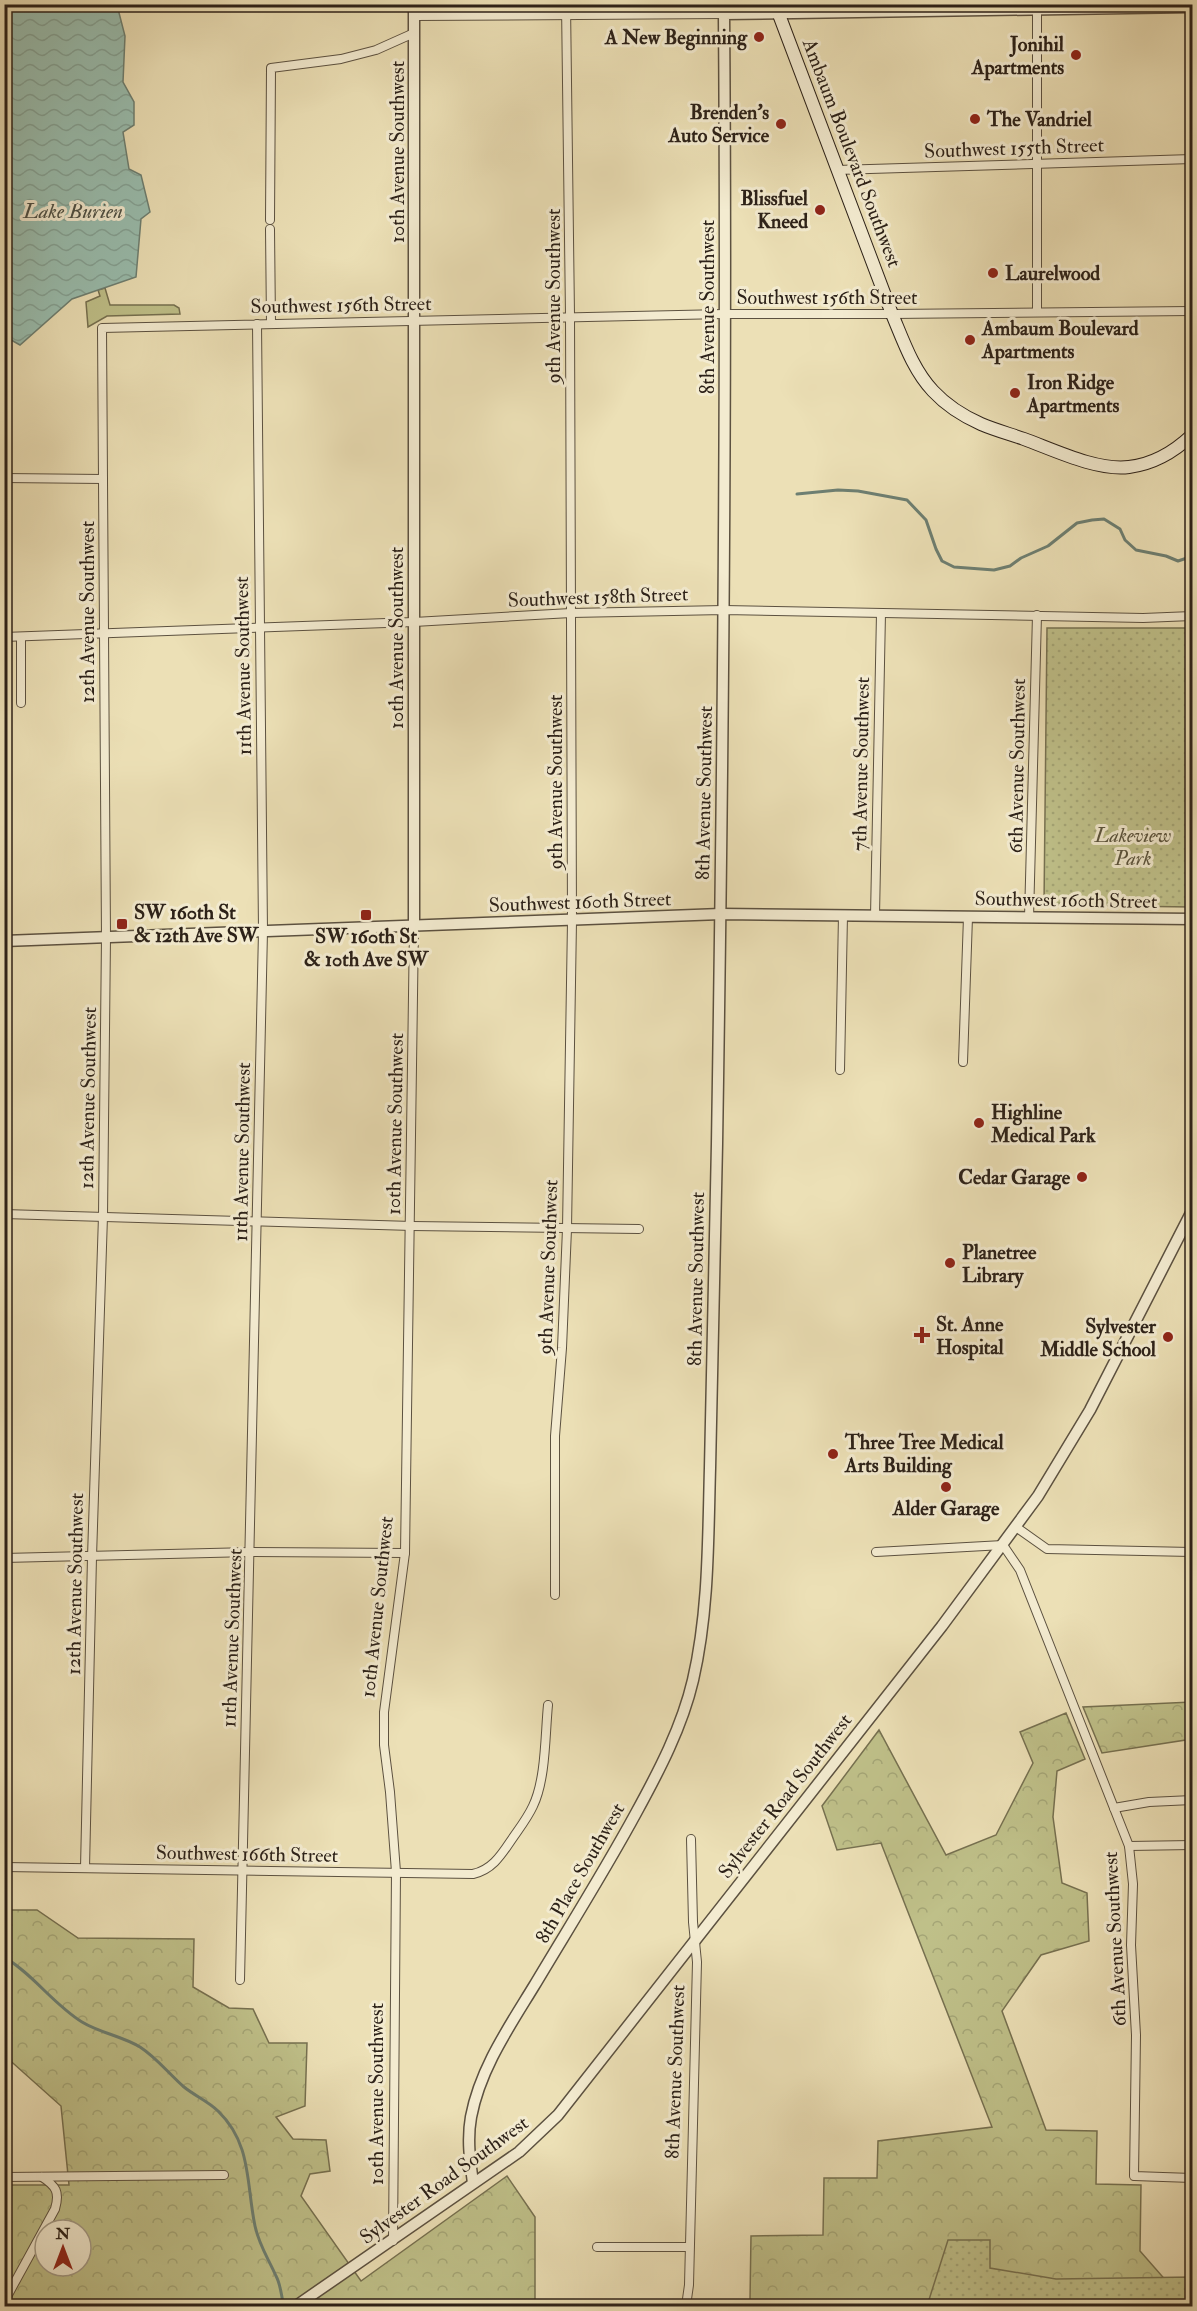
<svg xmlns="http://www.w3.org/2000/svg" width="1197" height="2311" viewBox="0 0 1197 2311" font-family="'IM FELL Double Pica',serif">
  <defs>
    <pattern id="forest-crowns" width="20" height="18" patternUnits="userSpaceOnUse" patternTransform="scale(1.5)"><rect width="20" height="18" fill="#bfc089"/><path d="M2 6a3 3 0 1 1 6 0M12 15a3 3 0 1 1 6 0" fill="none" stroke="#a4a576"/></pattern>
    <pattern id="park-dots" width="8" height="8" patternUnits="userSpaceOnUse" patternTransform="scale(1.5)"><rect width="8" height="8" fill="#bfc089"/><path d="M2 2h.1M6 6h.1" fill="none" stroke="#a4a576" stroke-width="1.8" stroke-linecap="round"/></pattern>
    <pattern id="water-waves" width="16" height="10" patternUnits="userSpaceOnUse" patternTransform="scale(1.5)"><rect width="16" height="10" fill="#99bdae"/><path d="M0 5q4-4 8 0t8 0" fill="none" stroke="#84a295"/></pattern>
  </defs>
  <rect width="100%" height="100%" fill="#ece0b6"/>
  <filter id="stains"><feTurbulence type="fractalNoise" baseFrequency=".00333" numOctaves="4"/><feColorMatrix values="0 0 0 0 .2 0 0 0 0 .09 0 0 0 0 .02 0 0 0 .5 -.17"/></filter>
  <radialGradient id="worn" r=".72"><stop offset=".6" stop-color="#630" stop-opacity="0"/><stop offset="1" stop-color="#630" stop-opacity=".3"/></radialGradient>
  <!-- green -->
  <polygon fill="#bfc089" stroke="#767050" stroke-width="1.5" points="105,288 110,305 174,305 179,308 180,314 107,316 88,327 86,302 100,296 98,290"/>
  <!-- forest -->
  <g fill="url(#forest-crowns)" stroke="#767050" stroke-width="1.5" fill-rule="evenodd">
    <polygon points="1192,1702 1192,1739 1102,1753 1083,1707"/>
    <path d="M1066,1713l19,46 -28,12 -4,46 9,66 25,10 2,48 -48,14 -39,56 44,119 51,1 -1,53 45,1 -1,66 28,32 24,-8v31h-1187v-121h64l-8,-79 -56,-50v-146h32l41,28 116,1 -1,48 36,21 24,1 16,34h38l-2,63 -29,11 17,22 33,1 4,31 -20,3 -9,22 60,85 146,-105 28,41v85l215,-2 1,-64 72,-1 1,-57h53l1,-37 114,-14 -111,-284 -44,7 -15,-44 57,-76 67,125 50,-20 37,-72 -13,-31zM45,2230h36v36h-36z"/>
  </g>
  <!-- park -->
  <g fill="url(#park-dots)" stroke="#767050" stroke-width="1.5">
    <polygon points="1047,628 1191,628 1192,907 1044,905"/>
    <polygon points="948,2240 990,2240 990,2268 1056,2279 1192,2277 1192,2306 927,2306"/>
  </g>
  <!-- water -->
  <polygon fill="url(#water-waves)" stroke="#6d7f72" stroke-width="1.5" points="4,5 117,5 125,36 123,82 134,102 134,125 123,132 129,169 141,175 150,212 141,219 136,277 72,299 20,345 4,336"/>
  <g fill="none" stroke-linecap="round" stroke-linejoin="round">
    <!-- stream -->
    <g stroke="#6d7f72" stroke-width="3">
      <polyline points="797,494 838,490 858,491 907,500 926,520 936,549 942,561 954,567 994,570 1010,566 1021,558 1048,546 1077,523 1092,520 1104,519 1120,529 1125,540 1136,550 1166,556 1178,561 1187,558 1192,550"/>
      <path d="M4,1957c29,17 49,47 78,65 18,11 40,14 58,25 17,11 29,27 44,40 11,9 24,14 34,24 34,33 28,72 37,115 4,19 13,32 21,50 5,9 5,20 8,30"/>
    </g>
    <defs>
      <g id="minor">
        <polyline points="1037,5 1037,311"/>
        <polyline points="414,16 724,14"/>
        <polyline points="837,170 1192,159"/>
        <polyline points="270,220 271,68 341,59 376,50 414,33"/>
        <polyline points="270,229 271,324"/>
        <polyline points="4,478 103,479"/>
        <polyline points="4,637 414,622 571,613 724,610 1143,618 1192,616"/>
        <polyline points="21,637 21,703"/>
        <polyline points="1192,696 1192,661"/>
        <polyline points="875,916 881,613"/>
        <polyline points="1029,918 1037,615"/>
        <polyline points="963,1062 968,917"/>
        <polyline points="840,1070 843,915"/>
        <polyline points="4,1214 412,1226 639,1229"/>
        <polyline points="1016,1527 1047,1549 1192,1552"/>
        <polyline points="876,1552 1003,1545 1020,1570 1129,1846 1133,1884 1131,1945 1136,2035 1134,2176 1192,2178"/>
        <polyline points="4,1558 251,1552 405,1553"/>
        <polyline points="555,1595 555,1436 562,1348 567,1229 572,921 570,316 566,4"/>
        <polyline points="1114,1808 1149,1802 1192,1800"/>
        <polyline points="1129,1846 1192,1845"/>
        <path d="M4,1867l469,7c18,-4 27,-17 37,-32 8,-12 17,-23 23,-36 13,-27 12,-71 15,-101"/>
        <polyline points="85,1868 92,1557 103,1216 106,937 102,328 724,314 892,314 1192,311"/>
        <polyline points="240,1980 263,931 257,324"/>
        <polyline points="4,2177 224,2175"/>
        <polyline points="393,2241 396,1872 390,1792 384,1745 384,1712 405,1553 414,926"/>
        <polyline points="597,2247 689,2247"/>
        <path d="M4,2302l51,-93c5,-17 1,-23 -13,-32"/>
        <polyline points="686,2306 689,2285 697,1962 693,1922 691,1839"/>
      </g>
      <g id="tertiary">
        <polyline points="414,4 414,926"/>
        <polyline points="4,941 721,914 1192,919"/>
        <path d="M473,2183c-3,-22 -6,-44 -2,-66 9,-48 38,-90 63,-131 34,-57 70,-114 102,-173 23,-42 46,-86 57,-133 16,-69 15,-142 17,-212 3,-108 5,-216 7,-324 6,-377 10,-754 7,-1130l468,-7"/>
        <polyline points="296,2306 519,2152 558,2115 942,1626 1038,1496 1090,1410 1192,1211"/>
      </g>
      <path id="secondary" d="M775,4l117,310c11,26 21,56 41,77 13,14 30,25 48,33 14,6 29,10 43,15 30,11 73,32 105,28 25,-3 45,-15 63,-32"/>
    </defs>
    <!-- minor casing -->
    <use href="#minor" stroke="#5c5140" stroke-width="10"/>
    <!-- tertiary casing -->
    <use href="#tertiary" stroke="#5c5140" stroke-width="13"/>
    <!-- secondary casing -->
    <use href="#secondary" stroke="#2c2118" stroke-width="14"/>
    <!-- minor -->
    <use href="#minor" stroke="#f3ebd0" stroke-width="8"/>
    <!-- tertiary -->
    <use href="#tertiary" stroke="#f3ebd0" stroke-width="10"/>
    <!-- secondary -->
    <use href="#secondary" stroke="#f3ebd0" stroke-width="12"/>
  </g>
  <!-- markers -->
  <g fill="#8f2418" stroke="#f3ebd0" stroke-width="2">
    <circle cx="759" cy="37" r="6"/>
    <circle cx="1076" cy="55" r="6"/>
    <circle cx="975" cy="119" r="6"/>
    <circle cx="781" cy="124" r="6"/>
    <circle cx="820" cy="210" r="6"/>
    <circle cx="993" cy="273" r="6"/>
    <circle cx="970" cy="340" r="6"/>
    <circle cx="1015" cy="393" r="6"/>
    <rect x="360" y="909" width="12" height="12" rx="3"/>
    <rect x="116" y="918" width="12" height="12" rx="3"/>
    <circle cx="979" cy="1123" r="6"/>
    <circle cx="1082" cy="1177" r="6"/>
    <circle cx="950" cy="1263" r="6"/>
    <path d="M919 1326h6v6h6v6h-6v6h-6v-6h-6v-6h6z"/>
    <circle cx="1168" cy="1337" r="6"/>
    <circle cx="833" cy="1454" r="6"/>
    <circle cx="946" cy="1487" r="6"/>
  </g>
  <g text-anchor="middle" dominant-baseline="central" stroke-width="6" stroke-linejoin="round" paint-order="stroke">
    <!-- poi labels -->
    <g font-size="20" font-weight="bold" fill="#2c2118" stroke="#f3ebd0" text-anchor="start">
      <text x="747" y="37" text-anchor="end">A New Beginning</text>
      <text x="1064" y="44" text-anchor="end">Jonihil<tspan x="1064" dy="23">Apartments</tspan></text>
      <text x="769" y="112" text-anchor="end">Brenden's<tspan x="769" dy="23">Auto Service</tspan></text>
      <text x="987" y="119">The Vandriel</text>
      <text x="808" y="198" text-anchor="end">Blissfuel<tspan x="808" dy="23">Kneed</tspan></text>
      <text x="1005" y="273">Laurelwood</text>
      <text x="982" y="328">Ambaum Boulevard<tspan x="982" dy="23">Apartments</tspan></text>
      <text x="1027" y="382">Iron Ridge<tspan x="1027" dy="23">Apartments</tspan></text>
      <text x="134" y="912">SW 160th St<tspan x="134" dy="23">&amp; 12th Ave SW</tspan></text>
      <text x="366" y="936" text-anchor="middle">SW 160th St<tspan x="366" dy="23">&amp; 10th Ave SW</tspan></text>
      <text x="991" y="1112">Highline<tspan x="991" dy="23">Medical Park</tspan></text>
      <text x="1070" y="1177" text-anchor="end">Cedar Garage</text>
      <text x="962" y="1252">Planetree<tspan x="962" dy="23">Library</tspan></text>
      <text x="936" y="1324">St. Anne<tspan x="936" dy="23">Hospital</tspan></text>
      <text x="1156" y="1326" text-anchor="end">Sylvester<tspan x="1156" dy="23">Middle School</tspan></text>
      <text x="845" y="1442">Three Tree Medical<tspan x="845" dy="23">Arts Building</tspan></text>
      <text x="946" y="1508" text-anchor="middle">Alder Garage</text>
    </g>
    <!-- street labels -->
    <g font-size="20" fill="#2c2118" stroke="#f3ebd0">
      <text transform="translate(1014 148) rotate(-2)">Southwest 155th Street</text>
      <text transform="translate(397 152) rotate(-90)">10th Avenue Southwest</text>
      <text transform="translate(852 153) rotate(69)">Ambaum Boulevard Southwest</text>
      <text transform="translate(553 296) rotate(-90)">9th Avenue Southwest</text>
      <text x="827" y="297">Southwest 156th Street</text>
      <text transform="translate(341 305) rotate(-1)">Southwest 156th Street</text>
      <text transform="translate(707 307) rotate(-90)">8th Avenue Southwest</text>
      <text transform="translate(598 597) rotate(-2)">Southwest 158th Street</text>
      <text transform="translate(87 612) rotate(-90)">12th Avenue Southwest</text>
      <text transform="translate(396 638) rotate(-90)">10th Avenue Southwest</text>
      <text transform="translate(243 666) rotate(-91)">11th Avenue Southwest</text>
      <text transform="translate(861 764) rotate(-89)">7th Avenue Southwest</text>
      <text transform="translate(1017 766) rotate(-89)">6th Avenue Southwest</text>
      <text transform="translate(555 782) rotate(-90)">9th Avenue Southwest</text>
      <text transform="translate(704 793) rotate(-89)">8th Avenue Southwest</text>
      <text transform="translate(1066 900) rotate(1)">Southwest 160th Street</text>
      <text transform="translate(580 902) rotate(-2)">Southwest 160th Street</text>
      <text transform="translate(88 1098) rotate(-89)">12th Avenue Southwest</text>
      <text transform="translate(395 1124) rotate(-89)">10th Avenue Southwest</text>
      <text transform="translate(242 1152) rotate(-89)">11th Avenue Southwest</text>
      <text transform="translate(548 1267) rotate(-88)">9th Avenue Southwest</text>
      <text transform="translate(696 1279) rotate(-89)">8th Avenue Southwest</text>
      <text transform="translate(75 1584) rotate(-89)">12th Avenue Southwest</text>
      <text transform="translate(377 1607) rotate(-84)">10th Avenue Southwest</text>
      <text transform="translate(232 1638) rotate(-88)">11th Avenue Southwest</text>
      <text transform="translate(785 1796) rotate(-52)">Sylvester Road Southwest</text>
      <text transform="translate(247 1854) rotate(1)">Southwest 166th Street</text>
      <text transform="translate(580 1873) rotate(-60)">8th Place Southwest</text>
      <text transform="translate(1115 1939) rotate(-93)">6th Avenue Southwest</text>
      <text transform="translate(675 2072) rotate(-88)">8th Avenue Southwest</text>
      <text transform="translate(376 2094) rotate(-90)">10th Avenue Southwest</text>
      <text transform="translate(444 2180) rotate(-36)">Sylvester Road Southwest</text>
    </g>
    <!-- park labels -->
    <g font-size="20" font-style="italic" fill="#58513a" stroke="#f3ebd0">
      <text x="1133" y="835">Lakeview<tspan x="1133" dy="23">Park</tspan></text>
    </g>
    <!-- water labels -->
    <g font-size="21" font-style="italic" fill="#4d5045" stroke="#f3ebd0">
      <text x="73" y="211">Lake Burien</text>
    </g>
  </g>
  <!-- margin -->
  <rect width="1197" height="2311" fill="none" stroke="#ece0b6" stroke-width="24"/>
  <rect x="6" y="6" width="1185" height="2299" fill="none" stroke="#2c2118" stroke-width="3"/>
  <rect x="12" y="12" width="1173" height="2287" fill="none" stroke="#2c2118" stroke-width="1.5"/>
  <!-- north arrow -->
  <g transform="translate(63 2248)"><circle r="28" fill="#f3ebd0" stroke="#a39a86" stroke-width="1.5"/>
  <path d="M0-4.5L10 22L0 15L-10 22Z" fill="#8f2418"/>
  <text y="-9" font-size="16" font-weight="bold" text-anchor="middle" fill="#2c2118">N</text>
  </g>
  <rect width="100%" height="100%" filter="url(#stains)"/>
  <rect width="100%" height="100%" fill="url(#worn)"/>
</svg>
